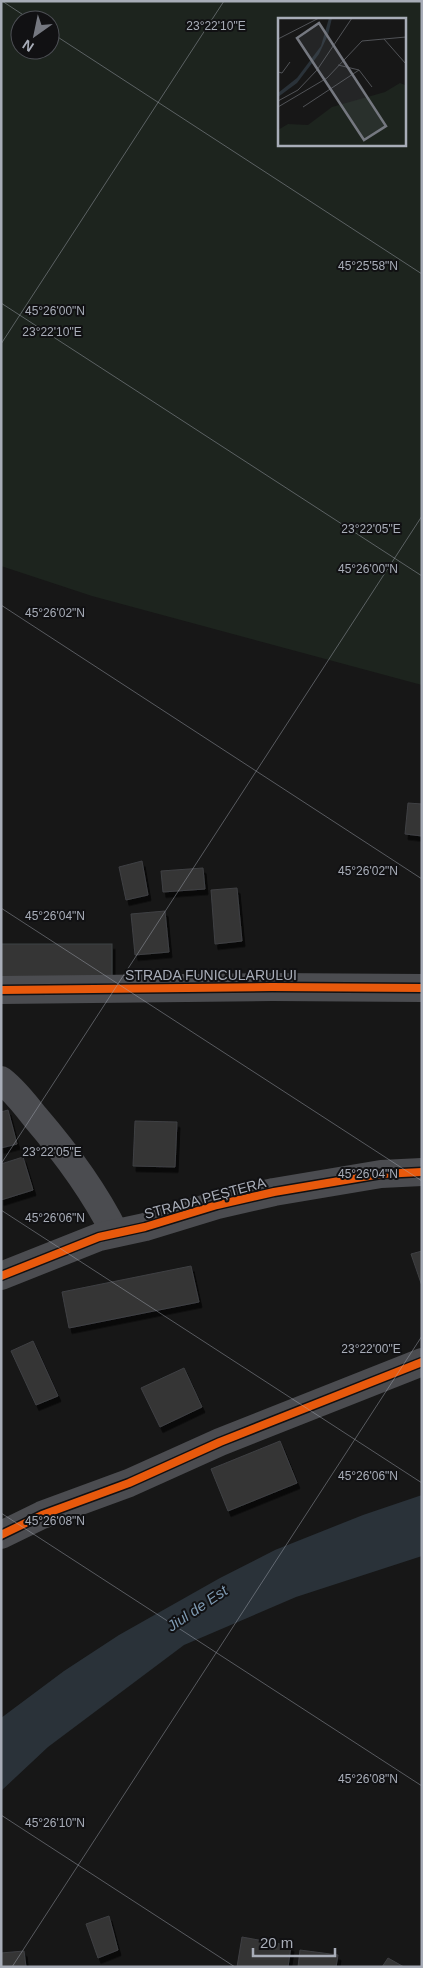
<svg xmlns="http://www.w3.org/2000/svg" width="423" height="1968" viewBox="0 0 423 1968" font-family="Helvetica,sans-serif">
  <defs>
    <filter id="shadow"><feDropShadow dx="3" dy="5.5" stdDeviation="0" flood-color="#0009"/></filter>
  </defs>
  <rect width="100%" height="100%" fill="#171717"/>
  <!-- green -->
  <path fill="#1d241e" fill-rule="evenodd" d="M1,1h421v684l-330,-89 -91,-30zM279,19h125v125h-125zM20,20h30v30h-30z"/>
  <!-- water -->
  <polygon fill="#2a3239" points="422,1495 422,1556 296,1597 184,1645 48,1747 1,1791 1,1718 64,1671 119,1635 220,1578 275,1550 363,1515"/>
  <!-- building -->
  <g fill="#353536" stroke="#3f4043" filter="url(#shadow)">
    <polygon points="408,803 422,804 422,836 405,834"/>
    <polygon points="142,861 148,895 126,900 119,867"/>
    <polygon points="203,868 205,889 163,892 161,871"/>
    <polygon points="237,888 242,941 215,944 211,890"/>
    <polygon points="165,911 169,952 135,955 131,914"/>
    <rect x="1" y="944" width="111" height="42"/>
    <polygon points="8,1110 17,1144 1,1148 1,1112"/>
    <polygon points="135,1121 177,1122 175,1167 133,1166"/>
    <polygon points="23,1157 33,1190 1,1200 1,1164"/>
    <polygon points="422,1251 422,1286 411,1254"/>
    <polygon points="191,1266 199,1302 69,1328 62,1292"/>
    <polygon points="33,1341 58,1396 36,1405 11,1351"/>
    <polygon points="184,1368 202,1407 160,1427 141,1388"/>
    <polygon points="280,1441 297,1483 228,1511 211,1469"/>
    <polygon points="109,1916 118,1950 98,1958 86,1924"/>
    <polygon points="242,1937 291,1946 288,1967 237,1967"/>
    <polygon points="300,1950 338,1955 336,1967 298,1967"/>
    <polygon points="24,1951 26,1967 1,1967 1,1953"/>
    <polygon points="388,1958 404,1967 382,1967"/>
  </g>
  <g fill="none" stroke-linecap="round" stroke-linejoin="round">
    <!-- minor -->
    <g stroke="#4b4c50" stroke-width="28">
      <polyline points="1,990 272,987 422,988"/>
      <path d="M1,1080c13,10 24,24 34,37 31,36 59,74 80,116"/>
      <polyline points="1,1276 99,1237 145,1227 217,1205 274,1192 381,1174 422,1172"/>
      <polyline points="1,1535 42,1515 129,1483 220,1442 422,1362"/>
    </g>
    <defs>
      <g id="cycleway">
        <polyline points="1,990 272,987 422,988"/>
        <polyline points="1,1276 99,1237 145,1227 217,1205 274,1192 381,1174 422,1172"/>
        <polyline points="1,1535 42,1515 129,1483 220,1442 422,1362"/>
      </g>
    </defs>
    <!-- cycleway casing -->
    <use href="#cycleway" stroke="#111113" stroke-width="11"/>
    <!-- cycleway -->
    <use href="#cycleway" stroke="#e8590c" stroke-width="8"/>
  </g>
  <!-- ticks -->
  <path fill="none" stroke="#a8adb8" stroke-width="1" stroke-opacity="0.45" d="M2,1l29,19M50,32l372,242M1,303l421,273M1,344l223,-343M1,605l421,274M1,908l421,273M1,1164l421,-648M1,1210l421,273M1,1513l421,273M1,1815l234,152M12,1967l410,-631"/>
  <g text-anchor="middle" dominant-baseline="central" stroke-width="4" stroke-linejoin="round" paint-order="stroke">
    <!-- street labels -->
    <g font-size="14" fill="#a8adb8" stroke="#111113">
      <text x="211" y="975">STRADA FUNICULARULUI</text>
      <text transform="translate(205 1198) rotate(-15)">STRADA PEȘTERA</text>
    </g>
    <!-- water labels -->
    <g font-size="15" font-style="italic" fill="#7f9bb3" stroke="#111113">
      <text transform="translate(197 1608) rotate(-34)">Jiul de Est</text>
    </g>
  </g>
  <!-- overview -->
  <g transform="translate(278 18)">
    <rect width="128" height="128" fill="#171717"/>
    <path d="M122,65l5,2v60h-127v-15l10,-6 20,1 24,-18 53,-15z" fill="#1d241e"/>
    <path d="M51,0h3l-4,17 -9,19 -22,29 -19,14v-4l19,-15 24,-32z" fill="#2a3239"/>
    <path fill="none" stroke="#515357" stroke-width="1" d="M0,21l41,-21M106,21l22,25M60,47l21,5 13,17M0,54l4,1 8,-11M0,83l20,-11 19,-20 35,-52M0,89l49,-29 35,-37 44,-4M25,89l56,-37"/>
    <path fill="#757880" fill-opacity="0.15" stroke="#757880" stroke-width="2.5" d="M41,5l67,103 -22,14 -67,-102z"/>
    <rect width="128" height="128" fill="none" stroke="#a8adb8" stroke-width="2.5"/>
  </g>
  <g font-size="12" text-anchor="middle" fill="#a8adb8" stroke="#111113" stroke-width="4" stroke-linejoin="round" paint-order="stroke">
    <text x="216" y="30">23°22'10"E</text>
    <text x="368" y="270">45°25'58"N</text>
    <text x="55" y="315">45°26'00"N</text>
    <text x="52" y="336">23°22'10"E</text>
    <text x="371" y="533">23°22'05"E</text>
    <text x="368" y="573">45°26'00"N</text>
    <text x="55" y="617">45°26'02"N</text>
    <text x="368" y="875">45°26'02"N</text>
    <text x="55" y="920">45°26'04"N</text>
    <text x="52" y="1156">23°22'05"E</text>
    <text x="368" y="1178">45°26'04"N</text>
    <text x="55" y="1222">45°26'06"N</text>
    <text x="371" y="1353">23°22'00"E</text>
    <text x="368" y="1480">45°26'06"N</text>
    <text x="55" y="1525">45°26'08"N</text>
    <text x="368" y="1783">45°26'08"N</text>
    <text x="55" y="1827">45°26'10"N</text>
  </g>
  <!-- border -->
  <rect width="423" height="1968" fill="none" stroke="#a8adb8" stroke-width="5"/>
  <!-- north arrow -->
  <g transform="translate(35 35) rotate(213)"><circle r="24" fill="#111113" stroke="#4d4f55"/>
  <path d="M0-4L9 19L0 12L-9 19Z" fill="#757880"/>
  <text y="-8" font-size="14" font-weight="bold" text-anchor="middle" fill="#a8adb8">N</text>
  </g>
  <!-- scale -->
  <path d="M253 1948v8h82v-8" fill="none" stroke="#a8adb8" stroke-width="2.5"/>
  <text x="260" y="1948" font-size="15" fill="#a8adb8" stroke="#111113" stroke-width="4" paint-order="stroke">20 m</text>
</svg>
